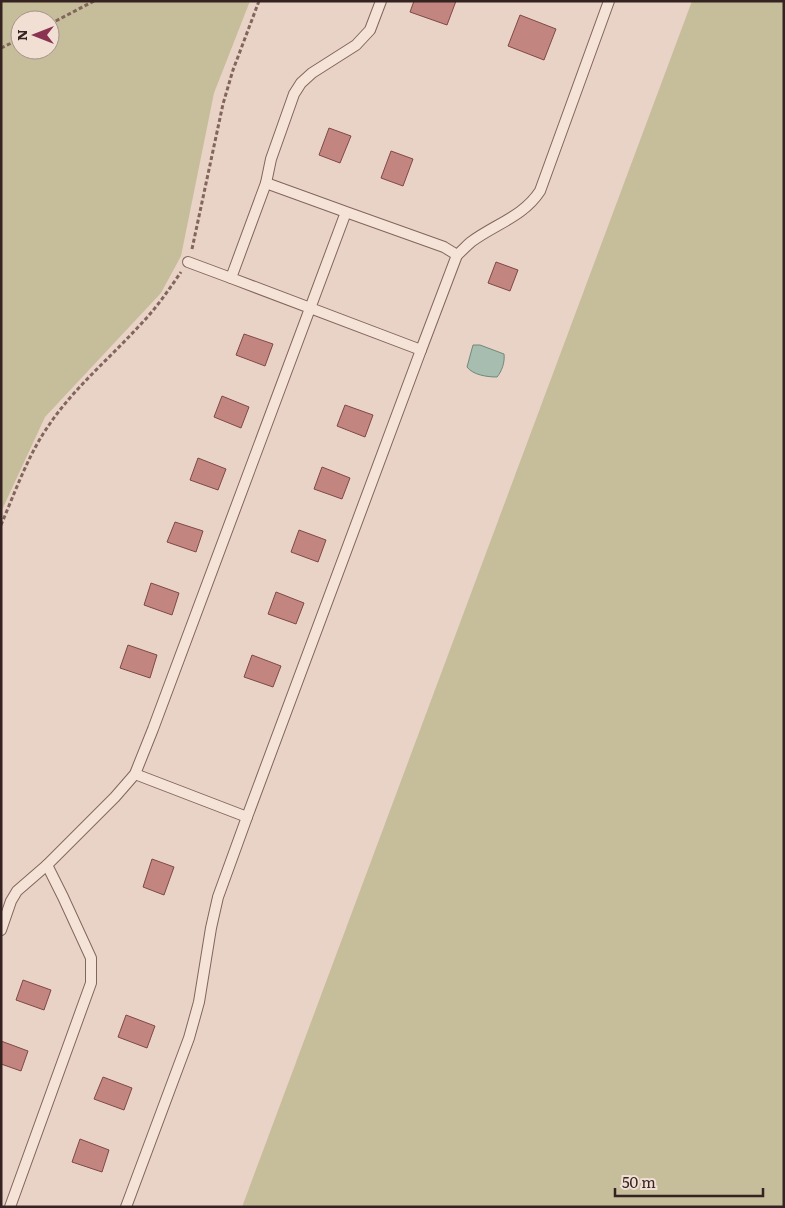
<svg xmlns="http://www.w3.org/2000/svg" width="785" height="1208" viewBox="0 0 785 1208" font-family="Literata,serif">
  <rect width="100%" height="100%" fill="#e9d3c6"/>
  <!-- green -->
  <g fill="#c6bd9b" fill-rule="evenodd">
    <path d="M1,1h249l-36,92 -33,163 -20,37 -116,124 -44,95zM20,20h30v30h-30z"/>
    <polygon points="692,1 784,1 784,1207 242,1207"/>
  </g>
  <!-- water -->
  <path fill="#a7bdaf" stroke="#6e8a7a" d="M473,345h7l24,9c1,8 -2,17 -7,23 -10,0 -24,-2 -30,-10z"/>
  <!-- building -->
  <g fill="#c3857f" stroke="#7f4946">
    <polygon points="414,1 456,1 447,25 410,12"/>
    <polygon points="520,15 556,29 544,60 508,46"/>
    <polygon points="329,128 351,136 340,163 319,155"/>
    <polygon points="391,151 413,159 403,186 381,178"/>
    <polygon points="496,262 518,270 510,291 488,283"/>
    <polygon points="244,334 273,344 265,366 236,355"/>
    <polygon points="222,396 249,407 241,428 214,417"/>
    <polygon points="345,405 373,415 365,437 337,426"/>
    <polygon points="198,458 226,469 218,490 190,480"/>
    <polygon points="322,467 350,478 342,499 314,489"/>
    <polygon points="175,522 203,531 196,552 167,542"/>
    <polygon points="299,530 326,540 318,562 291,552"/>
    <polygon points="151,583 179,593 172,615 144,605"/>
    <polygon points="276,592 304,603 296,624 268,614"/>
    <polygon points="128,645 157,655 150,678 120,668"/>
    <polygon points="252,655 281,666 273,687 244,677"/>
    <polygon points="152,859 174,867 164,895 143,887"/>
    <polygon points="23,980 51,990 44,1010 16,1000"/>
    <polygon points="126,1015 155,1026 147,1048 118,1037"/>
    <polygon points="1,1041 28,1051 21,1071 1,1064"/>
    <polygon points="103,1077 132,1088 124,1110 94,1099"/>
    <polygon points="80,1139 109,1150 102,1172 72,1162"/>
  </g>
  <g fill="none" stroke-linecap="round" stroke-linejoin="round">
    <defs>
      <g id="lane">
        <polyline points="266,183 271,159 294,94 301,83 312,73 356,45 370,30 381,1"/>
        <path d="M457,255c5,-4 9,-9 14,-13 24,-18 52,-25 69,-51l69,-190"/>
        <polyline points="188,262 231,278"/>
        <polyline points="135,774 247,817 421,350"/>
        <polyline points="1,930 11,901 17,891 47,865"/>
        <polyline points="10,1207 91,983 91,958 63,897 47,865 115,797 135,774 153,729 346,212 266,183 231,278 421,350 457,255 444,247 346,212"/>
        <polyline points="126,1207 189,1038 199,1002 211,928 218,897 247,817"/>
      </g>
    </defs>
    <!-- lane casing -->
    <use href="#lane" stroke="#82655d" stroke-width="12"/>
    <!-- path -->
    <g stroke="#82655d" stroke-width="3" stroke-dasharray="4 2.5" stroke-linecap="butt">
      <polyline points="50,24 94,1"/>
      <polyline points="1,48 20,39"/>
      <polyline points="192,249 223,104 233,70 259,1"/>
      <path d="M1,525c14,-33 28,-72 48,-100 25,-37 60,-66 90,-99 16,-16 29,-35 42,-54"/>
    </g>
    <!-- lane -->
    <use href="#lane" stroke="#f5e3d8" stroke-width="10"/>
  </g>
  <!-- border -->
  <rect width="785" height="1208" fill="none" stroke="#342320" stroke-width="5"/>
  <!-- north arrow -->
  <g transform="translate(35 35) rotate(270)"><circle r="24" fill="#f1dfd4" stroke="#a5948c"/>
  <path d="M0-4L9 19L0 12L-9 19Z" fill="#8b3451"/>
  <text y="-8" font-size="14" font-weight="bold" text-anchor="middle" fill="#342320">N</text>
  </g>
  <!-- scale -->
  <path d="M615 1188v8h148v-8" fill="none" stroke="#342320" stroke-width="2.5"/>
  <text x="622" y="1188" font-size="15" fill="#342320" stroke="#f1dfd4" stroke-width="4" paint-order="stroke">50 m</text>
</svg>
